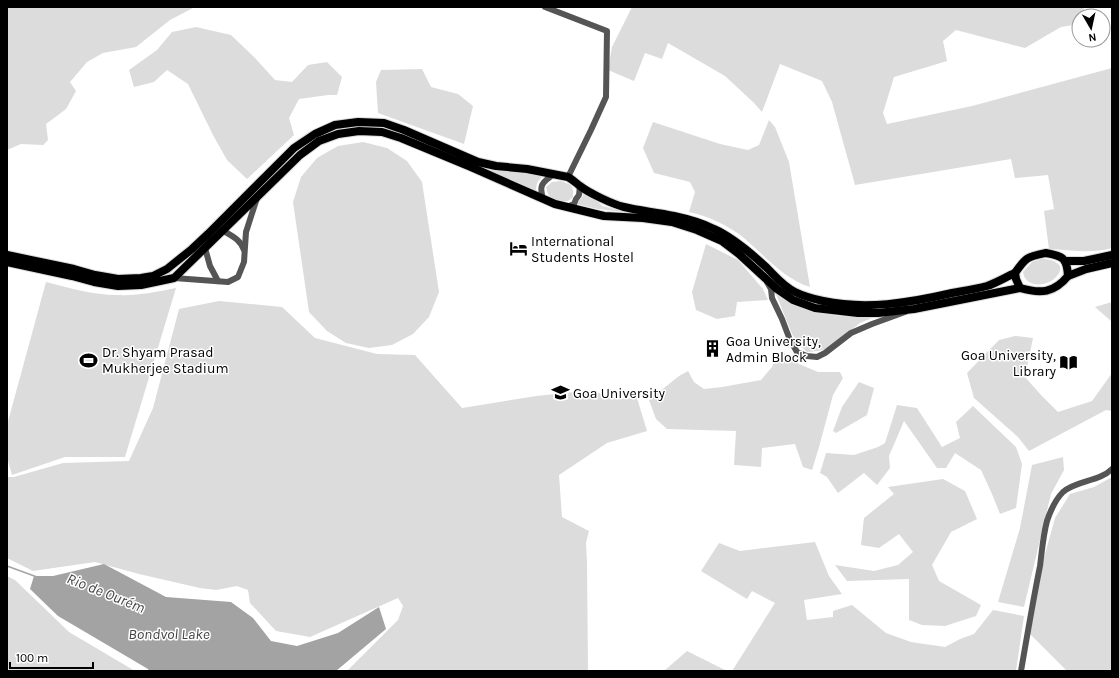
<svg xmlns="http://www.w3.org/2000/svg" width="1119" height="678" viewBox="0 0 1119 678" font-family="Karla,sans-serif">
  <rect width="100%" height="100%" fill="#fff"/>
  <!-- green -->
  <g fill="#dcdcdc">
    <polygon points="7,7 195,7 170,20 136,47 103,53 87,62 70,82 76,91 66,109 46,124 48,140 43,145 21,144 7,150"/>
    <path d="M632,7h452l-2,9h-3v8l-18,3 -36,21 -69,-18 -13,11 4,20 -53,16 -11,36 4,11 85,-18 140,-38v180c-20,6 -42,2 -63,1l-5,-38 10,-2 -6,-34 -33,3 -4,-19 -156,26 -23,-83 -10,-21 -42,-17 -18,48 -9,-10 -28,-26 -57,-33 -6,16 -17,-6 -11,28 -26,-11 4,-23z"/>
    <polygon points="196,27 231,35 254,57 275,80 292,82 308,65 327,62 342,77 337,95 328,95 299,99 289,118 294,135 247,179 227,160 213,135 188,84 167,70 154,82 134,87 129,70 157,50 172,32"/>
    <polygon points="422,69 431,87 458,94 473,106 464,144 378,113 376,82 381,70"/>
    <path d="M769,120l6,7 14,35 21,125c-27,-9 -45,-31 -66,-49 -15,-12 -36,-22 -55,-26l6,-20 -5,-10 -36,-9 -11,-25 10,-26 67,22 28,6 11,-5z"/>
    <polygon points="363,142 387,148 407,161 422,182 439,292 429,317 413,334 392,345 369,348 346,343 327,331 309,312 293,202 301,177 317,158 338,146"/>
    <path d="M466,159l29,11 50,5c-8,5 -9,9 -9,18z"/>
    <path d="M561,181l10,4 2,5v7l-5,4c-12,1 -20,-1 -22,-14l6,-5z"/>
    <polygon points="583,191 603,206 624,212 598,209 576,204 583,196"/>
    <polygon points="706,244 738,260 763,289 768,300 737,302 735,316 717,319 696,310 692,292"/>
    <path d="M1041,259c11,0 28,5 14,19 -9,9 -30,10 -32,-6l9,-10z"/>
    <path d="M46,282c23,6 47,13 71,13 20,1 39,-3 59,-7l-51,169h-60l-53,18 -5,-18v-32z"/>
    <polygon points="774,289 803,308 838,316 874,317 860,323 829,348 818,351 807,352 799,345 792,334"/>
    <polygon points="219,301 282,307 315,338 377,354 415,355 462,408 536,396 574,392 596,392 619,399 637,398 647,431 607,443 559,475 562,517 589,531 586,543 587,562 588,671 347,671 398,620 403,606 398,598 310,637 276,631 250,603 248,590 237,586 216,590 200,588 139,574 95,562 33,571 7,558 7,477 14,477 63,463 129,461 153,408 179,309"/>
    <polygon points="1112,302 1112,322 1095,307"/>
    <polygon points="1015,336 1033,338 1025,377 1041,395 1058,412 1092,401 1112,373 1112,411 1106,410 1029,451 1018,437 974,398 967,373 999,340"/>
    <polygon points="784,353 799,364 818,372 840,372 843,378 833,395 819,447 812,470 803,467 795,444 762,448 761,467 734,465 736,431 667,429 656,419 649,400 679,376 688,371 694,382 704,389 722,387 761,380 772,367 777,354"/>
    <polygon points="859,382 874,388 867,415 836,433 833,431 842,407"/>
    <polygon points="897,405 917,408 942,447 960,438 956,422 973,406 1016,447 1022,464 1016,508 1000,514 992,494 981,470 955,453 946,468 937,468 904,421 889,456 890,468 877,485 864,473 838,493 827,477 820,473 826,453 854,455 878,447 885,443"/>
    <polygon points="1063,457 1064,470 1051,494 1024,607 998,602 1020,528 1032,465"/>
    <polygon points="1112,477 1112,671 1067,671 1030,634 1044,558 1055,518 1070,494 1094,487"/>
    <polygon points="943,479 965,491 977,519 951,532 932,565 939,581 981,605 976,616 945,626 922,625 909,620 909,579 847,581 835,565 874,571 898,565 913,552 899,534 879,548 861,545 864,518 894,494 888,487"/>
    <polygon points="815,542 829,576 842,594 804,600 807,620 833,617 833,611 852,605 886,633 911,642 945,647 960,639 974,634 993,610 1024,616 1016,671 732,671 775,603 752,591 747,599 701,571 719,543 740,551"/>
    <polygon points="7,576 15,580 69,632 135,671 7,671"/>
    <polygon points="687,651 727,671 664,671"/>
  </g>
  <!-- water -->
  <polygon fill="#a3a3a3" points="104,564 166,597 231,602 253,618 271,641 297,646 338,633 379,607 386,629 336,671 149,671 148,669 58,616 30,589 34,576 53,576"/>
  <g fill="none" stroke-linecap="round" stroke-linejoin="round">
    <!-- stream -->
    <polyline stroke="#a3a3a3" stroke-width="1.5" points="7,566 37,577"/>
    <defs>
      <g id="major">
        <path d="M1046,253c17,3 21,5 22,23 -14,17 -27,18 -48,12l-4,-9 -1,-6c11,-16 12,-16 31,-20z"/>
        <path d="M7,255l67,14 21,6 23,4 23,-1 12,-2 14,-7 25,-20 16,-15 86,-86 21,-14 20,-9 23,-3 26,1 20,7 74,32 18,4 31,3 41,8c5,3 8,6 12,9 9,7 32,18 44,21 16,4 33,5 50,9 14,3 28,7 40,13 20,9 38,25 53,39 9,9 16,18 28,24 8,4 19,7 28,9 43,9 86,2 129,-8 11,-2 24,-4 35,-7 9,-3 19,-9 28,-13"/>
        <polyline points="1065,261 1084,261 1112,255"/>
        <polyline points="7,262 72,276 94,282 118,286 141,285 174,278 300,155 319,141 338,134 359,131 382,132 401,138 471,167 555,204 604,216 643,218 672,222 697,230 722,241 739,254 777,289 793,300 815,308 858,313 878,313 914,309 1020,288"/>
        <polyline points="1068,276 1086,269 1112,263"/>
      </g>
    </defs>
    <!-- major casing -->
    <use href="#major" stroke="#dbdbdb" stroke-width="10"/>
    <!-- minor -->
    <g stroke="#555" stroke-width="6">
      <polyline points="545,7 607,31 606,97 591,130 568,177"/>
      <path d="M543,199c-3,-11 -3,-15 7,-22"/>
      <polyline points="567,207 574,204 576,199 579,195 580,186"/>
      <path d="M222,230c10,6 18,9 22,20"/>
      <polyline points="205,248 210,266 218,281"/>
      <polyline points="174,278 228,282 238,277 244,262 246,232 257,198"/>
      <polyline points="767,282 771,289 772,298 782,319 790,340 797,352 807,356 817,357 825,353 851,333 872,324 905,312"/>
      <path d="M1021,671c6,-35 12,-70 19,-105 2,-15 3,-30 7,-45 3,-9 9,-22 16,-29 14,-12 36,-10 49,-23"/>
    </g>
    <!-- major -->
    <use href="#major" stroke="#000" stroke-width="8"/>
  </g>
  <!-- icons -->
  <defs>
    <symbol id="hotel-bare" viewBox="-9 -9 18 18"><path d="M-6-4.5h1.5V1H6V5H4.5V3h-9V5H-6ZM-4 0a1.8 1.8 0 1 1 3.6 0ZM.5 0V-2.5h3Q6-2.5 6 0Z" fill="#000" stroke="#fff" stroke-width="2.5" paint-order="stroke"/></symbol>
    <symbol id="building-bare" viewBox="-9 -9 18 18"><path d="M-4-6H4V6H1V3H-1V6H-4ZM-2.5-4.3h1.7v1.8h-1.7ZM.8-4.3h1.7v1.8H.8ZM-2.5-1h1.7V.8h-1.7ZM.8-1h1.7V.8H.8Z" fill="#000" stroke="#fff" stroke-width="2.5" paint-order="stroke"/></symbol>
    <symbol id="stadium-bare" viewBox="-9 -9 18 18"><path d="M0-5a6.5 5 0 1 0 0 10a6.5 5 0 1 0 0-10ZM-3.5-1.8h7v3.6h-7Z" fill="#000" stroke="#fff" stroke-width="2.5" paint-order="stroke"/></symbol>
    <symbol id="library-bare" viewBox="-9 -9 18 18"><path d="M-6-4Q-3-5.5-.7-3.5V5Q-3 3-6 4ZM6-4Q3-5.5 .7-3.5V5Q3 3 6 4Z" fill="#000" stroke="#fff" stroke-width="2.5" paint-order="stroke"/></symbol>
    <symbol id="university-bare" viewBox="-9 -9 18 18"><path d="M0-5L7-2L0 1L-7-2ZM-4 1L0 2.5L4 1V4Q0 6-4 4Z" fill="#000" stroke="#fff" stroke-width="2.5" paint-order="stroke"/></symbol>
  </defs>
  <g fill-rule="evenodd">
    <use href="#hotel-bare" x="506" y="236" width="25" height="25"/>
    <use href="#building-bare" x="700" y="336" width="25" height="25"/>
    <use href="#stadium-bare" x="76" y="348" width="25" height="25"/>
    <use href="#library-bare" x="1056" y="350" width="25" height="25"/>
    <use href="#university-bare" x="548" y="380" width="25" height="25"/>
  </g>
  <g text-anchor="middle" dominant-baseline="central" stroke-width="3" stroke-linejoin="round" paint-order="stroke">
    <!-- poi labels -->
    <g font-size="14" fill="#000" stroke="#fff" text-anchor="start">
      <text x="531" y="241">International<tspan x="531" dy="16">Students Hostel</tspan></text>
      <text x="726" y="341">Goa University,<tspan x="726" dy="16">Admin Block</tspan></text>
      <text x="102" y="352">Dr. Shyam Prasad<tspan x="102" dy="16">Mukherjee Stadium</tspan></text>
      <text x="1056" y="355" text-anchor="end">Goa University,<tspan x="1056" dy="16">Library</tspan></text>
      <text x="573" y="393">Goa University</text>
    </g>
    <!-- water labels -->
    <g font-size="15" font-style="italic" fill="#444" stroke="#fff">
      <text transform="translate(106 593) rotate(22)">Rio de Ourém</text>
      <text x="169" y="634">Bondvol Lake</text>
    </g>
  </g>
  <!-- border -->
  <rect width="1119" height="678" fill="none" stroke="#000000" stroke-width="16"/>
  <!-- north arrow -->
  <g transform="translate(1091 28) rotate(171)"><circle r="19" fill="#ffffff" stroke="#999999"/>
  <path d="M0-3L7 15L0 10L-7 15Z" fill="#000000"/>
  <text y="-6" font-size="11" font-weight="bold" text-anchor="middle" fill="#000000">N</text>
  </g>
  <!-- scale -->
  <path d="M10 662v6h83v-6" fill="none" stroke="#000000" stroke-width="2"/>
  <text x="16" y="662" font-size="12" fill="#000000" stroke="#ffffff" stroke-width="3" paint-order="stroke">100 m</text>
</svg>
